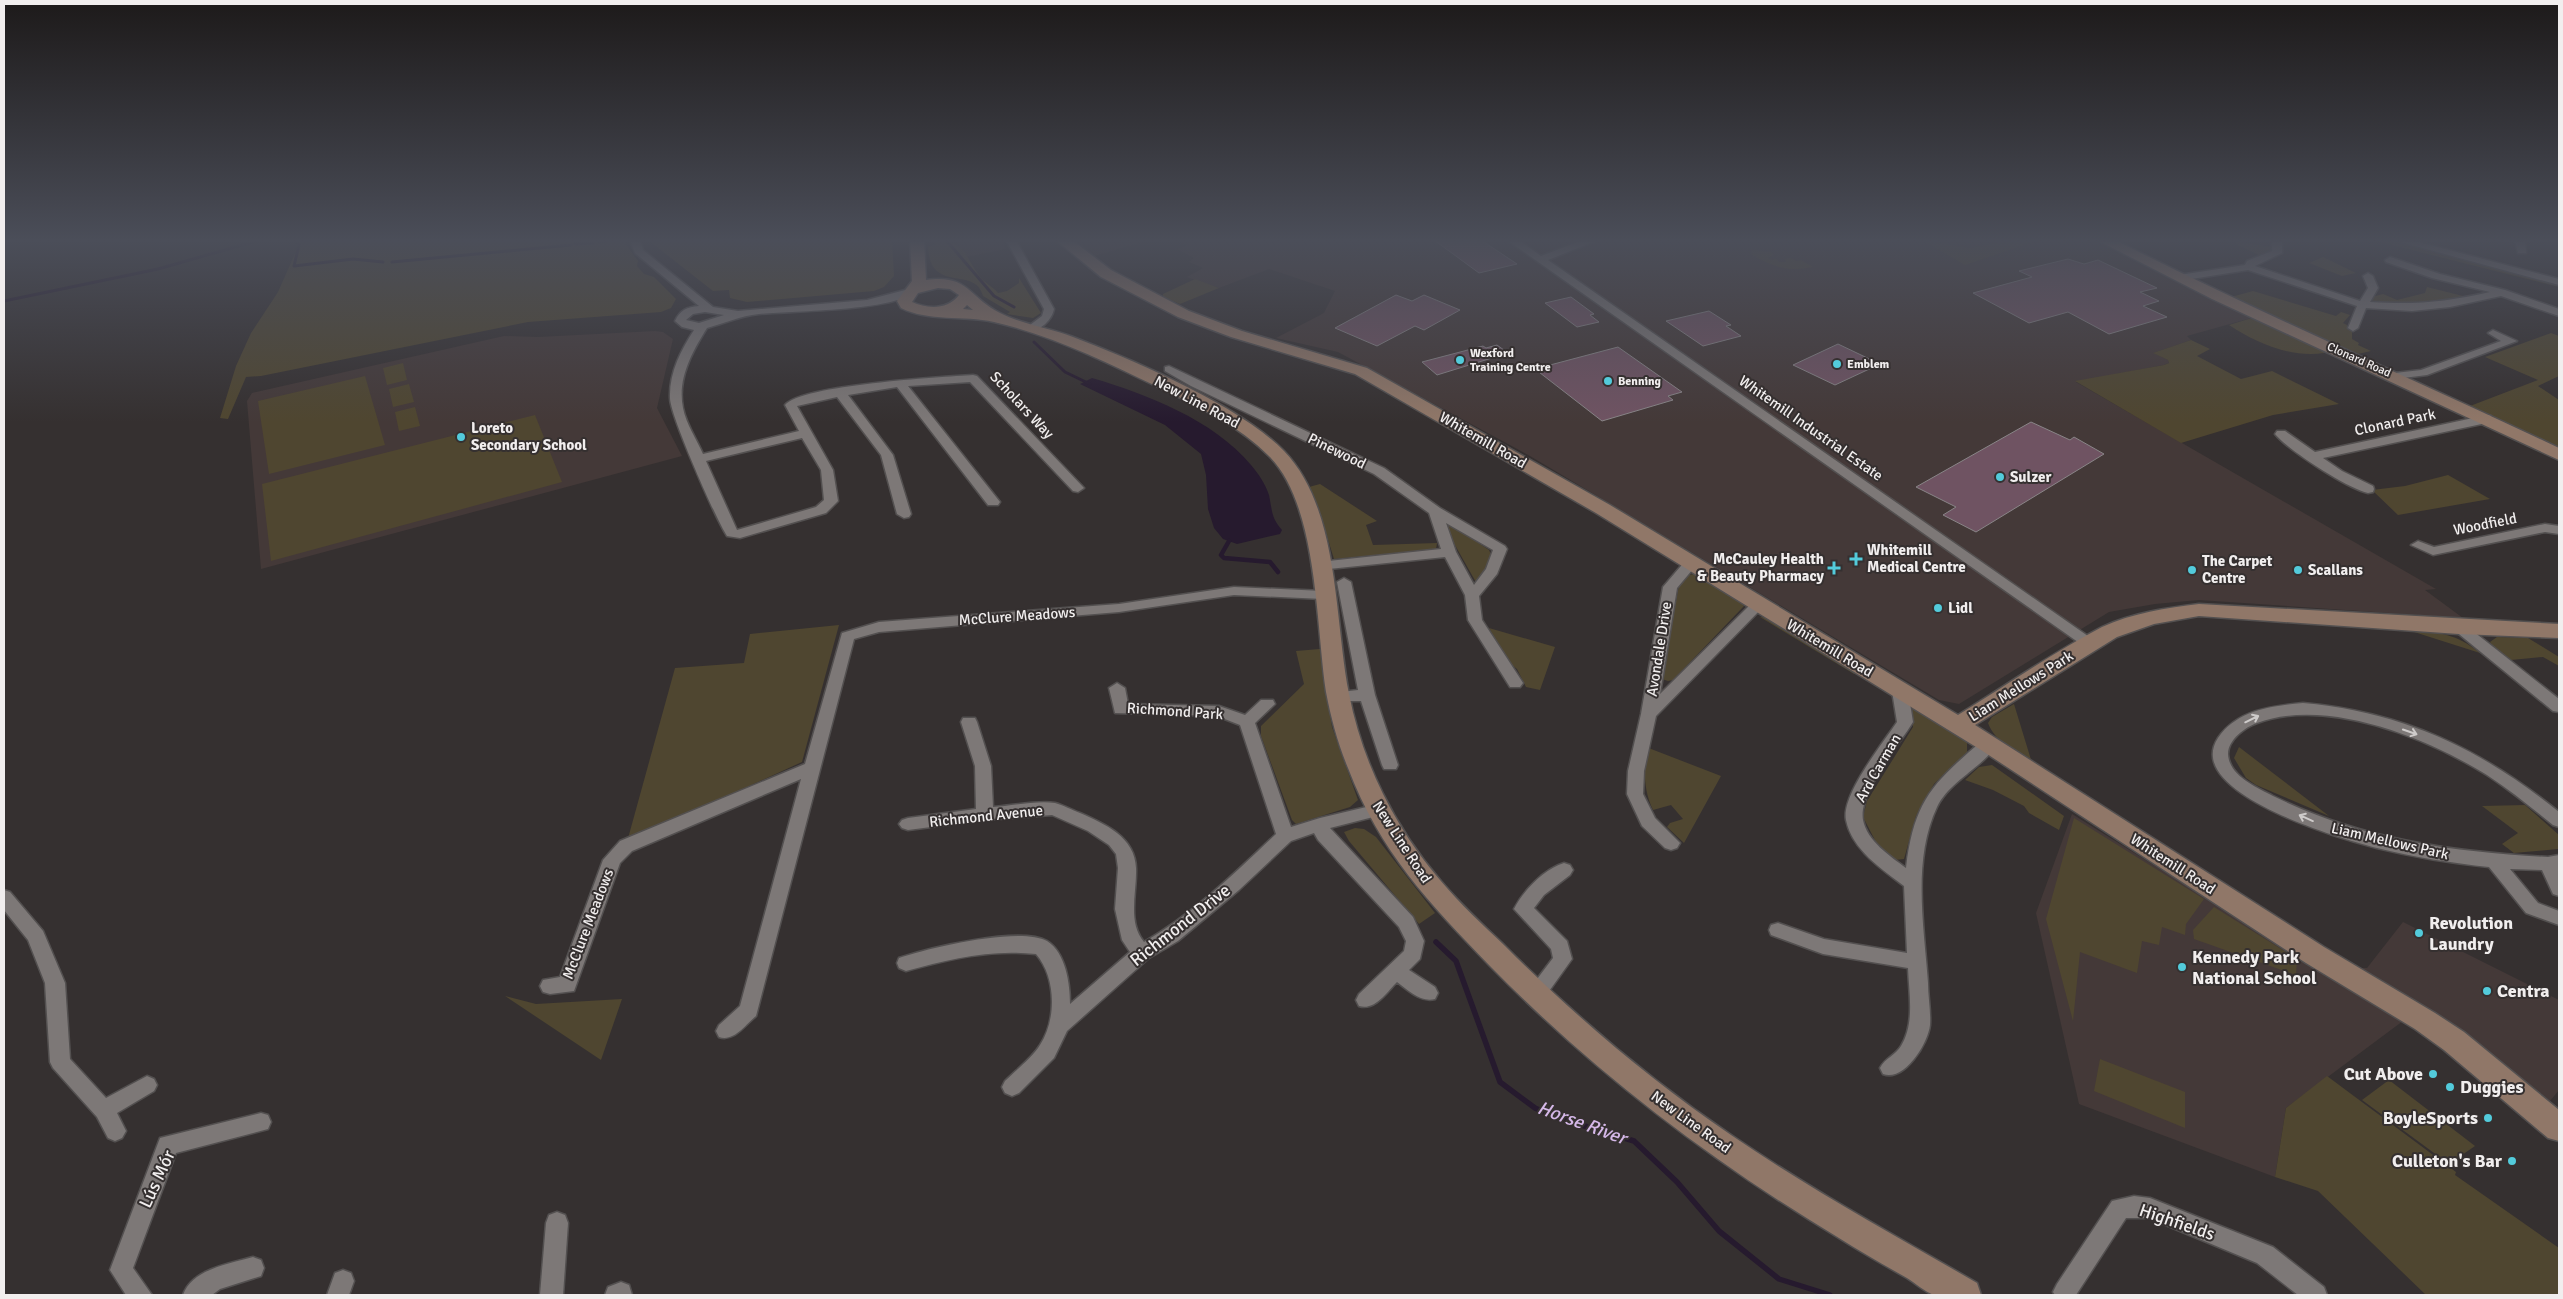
<svg xmlns="http://www.w3.org/2000/svg" width="2563" height="1299" viewBox="0 0 2563 1299" font-family="Signika,sans-serif">
  <rect width="100%" height="100%" fill="#353030"/>
  <!-- built -->
  <g fill="#443938">
    <polygon points="951,240 1002,240 1006,249 966,257 958,244"/>
    <polygon points="1073,240 1150,240 1091,257"/>
    <polygon points="1175,240 2094,240 2208,298 2255,317 2187,336 2191,340 2154,353 2168,360 2169,363 2164,365 2076,382 2436,589 2425,590 2463,618 2199,600 2155,604 2109,612 1959,704 1939,700 1530,456 1338,352 1276,338 1324,313 1335,291 1269,269 1219,288 1187,277 1203,268 1189,262 1194,258 1177,249 1188,245"/>
    <polygon points="655,331 663,332 673,339 657,408 682,456 261,569 247,401 252,393 504,336 538,337"/>
    <polygon points="2072,814 2403,1021 2286,1108 2275,1177 2079,1104 2036,913"/>
    <polygon points="2403,922 2559,1000 2559,1090 2550,1101 2458,1031 2361,968 2367,968"/>
  </g>
  <!-- green -->
  <g fill="#4f4630">
    <polygon points="301,240 623,240 638,261 637,266 644,274 654,277 676,299 671,308 661,312 528,322 261,376 246,377 228,419 220,418 236,366 251,333 278,292"/>
    <polygon points="648,240 892,240 894,276 884,287 874,291 747,302 730,298 729,290 713,291"/>
    <path d="M933,240c32,0 30,13 47,37 5,6 13,10 18,16l9,-2 12,-8v-5l22,35 -8,5 -26,-4 3,-2 -27,-16c-7,-31 -54,-1 -55,-50l8,-1z"/>
    <polygon points="1922,240 1971,248 2008,240 2033,242 1965,265"/>
    <polygon points="2372,240 2389,240 2559,285 2559,287"/>
    <polygon points="2235,241 2271,247 2269,253 2261,256 2238,245"/>
    <path d="M1752,250l19,2 2,3 -5,3 4,2 5,-1 2,3h7l-1,-3 6,-1 5,3 5,-1 12,7c-24,5 -42,0 -62,-13z"/>
    <polygon points="2323,257 2356,273 2342,276 2309,263"/>
    <polygon points="1195,279 1219,288 1180,304 1163,297 1163,294"/>
    <polygon points="2427,287 2467,297 2412,306 2376,303 2372,300 2372,297 2383,294 2397,300 2425,293"/>
    <polygon points="2253,291 2336,316 2341,312 2350,315 2343,323 2347,325 2347,328 2352,330 2352,339 2359,343 2358,345 2371,351 2358,354 2231,297"/>
    <path d="M2255,317l70,32 -1,4c-33,5 -68,-10 -95,-28z"/>
    <polygon points="2551,333 2559,336 2559,376 2538,386 2559,400 2559,449 2470,406 2538,380 2485,357"/>
    <polygon points="2191,340 2210,349 2197,356 2241,379 2272,371 2339,404 2273,415 2181,443 2075,381 2164,365 2169,363 2168,360 2153,353"/>
    <polygon points="403,363 407,380 387,385 383,368"/>
    <polygon points="365,376 385,445 269,474 258,401"/>
    <polygon points="409,384 414,402 393,407 389,389"/>
    <polygon points="415,407 420,426 399,431 395,412"/>
    <polygon points="535,415 562,482 271,561 262,484"/>
    <polygon points="2448,475 2490,499 2398,515 2372,490 2405,486"/>
    <polygon points="1320,484 1377,521 1366,525 1373,545 1437,543 1436,549 1334,559 1318,507 1309,487"/>
    <polygon points="1447,522 1489,550 1492,557 1477,584 1443,524"/>
    <polygon points="1694,574 1741,601 1744,606 1673,680 1668,681 1662,679 1679,585 1685,576"/>
    <polygon points="1760,617 1770,618 1859,671 1854,674"/>
    <polygon points="839,625 802,762 627,842 675,668 744,663 750,634"/>
    <polygon points="1489,628 1555,647 1540,690 1526,687 1517,669 1508,662"/>
    <path d="M2411,631c29,2 45,2 69,22z"/>
    <polygon points="2497,637 2528,638 2559,657 2559,666 2543,657 2511,660 2492,647 2490,642"/>
    <polygon points="1320,649 1332,727 1358,800 1350,807 1296,824 1292,820 1261,736 1261,726 1304,684 1296,651"/>
    <path d="M2014,704l18,59c-16,-11 -37,-21 -44,-40l4,-6z"/>
    <polygon points="1912,705 1967,738 1967,752 1934,784 1916,816 1904,859 1895,860 1878,846 1863,817 1867,801 1913,727"/>
    <path d="M1646,747l75,29 -37,67 -17,-16 3,-4 13,-4 -12,-14 -18,5c-10,-21 -9,-41 -7,-63z"/>
    <polygon points="2239,747 2329,816 2256,785 2246,778 2234,758"/>
    <polygon points="1992,765 2064,816 2059,830 2029,813 2024,806 1993,790 1965,780 1979,767"/>
    <polygon points="2525,805 2559,835 2558,849 2514,853 2502,844 2518,833 2482,806"/>
    <polygon points="2074,818 2204,899 2186,924 2185,935 2162,927 2159,945 2142,941 2137,973 2080,952 2073,1021 2046,919"/>
    <polygon points="1355,828 1364,829 1376,837 1435,913 1419,924 1349,841 1344,832"/>
    <polygon points="2214,907 2297,959 2296,975 2194,939 2193,930"/>
    <polygon points="505,996 536,1004 622,999 601,1060"/>
    <polygon points="2100,1059 2185,1092 2185,1128 2094,1091"/>
    <polygon points="2327,1076 2456,1172 2455,1175 2559,1248 2559,1295 2426,1295 2318,1191 2275,1177 2286,1108"/>
    <polygon points="2389,1080 2475,1146 2449,1164 2362,1100"/>
  </g>
  <!-- water -->
  <path fill="#261a2e" d="M1092,378c54,16 122,42 159,87 7,8 15,20 18,30 3,14 2,23 13,35l-2,4 -43,10 -14,-5 -9,-11 -6,-19 -2,-34 -5,-21 -36,-29 -85,-41z"/>
  <g fill="none" stroke-linecap="round" stroke-linejoin="round">
    <!-- stream-far2 -->
    <g stroke="#261a2e" stroke-width="3">
      <polyline points="294,240 299,245 294,266 353,259 383,262"/>
      <polyline points="946,240 994,296 1014,307"/>
      <polyline points="599,242 609,240"/>
      <polyline points="575,244 593,243"/>
      <polyline points="392,262 571,245"/>
      <polyline points="4,301 158,269 260,240"/>
      <polyline points="1034,342 1065,372 1090,384"/>
    </g>
    <!-- stream-far1 -->
    <polyline stroke="#261a2e" stroke-width="4.5" points="1229,541 1221,555 1224,558 1270,562 1278,572"/>
    <!-- stream -->
    <polyline stroke="#261a2e" stroke-width="5.5" points="1436,942 1456,961 1500,1082 1535,1108 1555,1117 1634,1141 1677,1182 1719,1231 1779,1279 1830,1295"/>
  </g>
  <!-- building -->
  <g fill="#6f5362" stroke="#898587">
    <polygon points="1434,240 1481,240 1517,264 1479,273"/>
    <polygon points="2068,259 2084,264 2098,260 2157,288 2140,292 2159,301 2143,306 2167,317 2109,334 2068,312 2029,323 1973,293 2032,277 2019,271"/>
    <polygon points="1396,295 1412,301 1424,295 1460,310 1424,330 1415,326 1377,346 1335,328"/>
    <polygon points="1571,297 1594,314 1590,315 1599,322 1577,327 1545,303"/>
    <polygon points="1709,311 1731,325 1726,326 1741,336 1703,346 1666,321"/>
    <polygon points="1838,344 1880,364 1835,385 1793,365"/>
    <polygon points="1497,345 1508,353 1437,375 1422,362 1483,346 1486,348"/>
    <polygon points="1618,347 1682,392 1668,396 1673,400 1602,421 1535,369"/>
    <polygon points="2031,422 2070,440 2074,437 2104,454 1976,532 1943,515 1956,507 1916,487"/>
  </g>
  <g fill="none" stroke-linecap="round" stroke-linejoin="round">
    <defs>
      <g id="street">
        <path d="M630,240h10l3,10 70,57 25,4 129,-11 42,-11 5,3c-20,19 -124,19 -155,22 -19,2 -34,9 -52,14 -15,24 -30,51 -24,80 3,16 14,32 20,46l96,-23 -14,-26c16,-20 156,-28 188,-30l4,1 107,112 -6,4 -5,-1 -103,-109 -62,4 92,116 -2,3h-10l-91,-118 -49,8 45,60 18,59 -2,3 -5,1 -7,-4 -16,-59 -44,-58 -40,9 36,64 5,31 -12,12 -86,25 -13,-2c-11,-17 -57,-121 -57,-138 -1,-25 11,-48 24,-68l-12,-3 -7,-6c5,-11 12,-14 24,-15l-64,-53zM705,312l19,3 -25,8 -13,-3 7,-6zM802,438l19,32 3,30 -8,7 -79,23 -31,-69z"/>
        <path d="M1006,240h10l38,69c-2,11 -15,24 -27,21l-1,-2 16,-12 2,-7z"/>
        <polygon points="1507,240 1519,240 1541,256 1583,240 1598,240 1548,260 2095,641 2097,644 2095,647 2085,647"/>
        <path d="M2272,240h10v13l-27,13 105,35 8,-13 -5,-12 5,-3 5,3 5,12 -8,14c46,3 75,0 120,-10l-58,-14 -46,-16 -1,-2 5,-3 50,17 65,16 54,19v7l-58,-20 -51,11 -38,4 -46,-3 -8,20 -5,3 -5,-3 9,-22 -109,-36 -69,11 -5,-3 5,-3 66,-10 2,-4 25,-10z"/>
        <polygon points="2393,240 2411,240 2559,279 2559,285"/>
        <polygon points="2515,240 2525,240 2526,253 2518,253"/>
        <polygon points="2493,330 2517,341 2427,375 2395,379 2389,376 2395,373 2421,370 2501,341 2488,333"/>
        <path d="M1169,366l215,102 56,40 65,38 2,3 -10,25 -18,22 3,24 41,63 -3,4h-10l-42,-67 -3,-25 -20,-38 -126,13 -7,-4 7,-4 122,-13 -12,-36 -55,-39 -183,-88 -26,-15v-4zM1446,523l47,27 -7,19 -12,16 -18,-33z"/>
        <path d="M2487,415l4,1v6l-168,36 19,13 31,15 1,3 -1,3 -5,1c-21,-5 -80,-43 -93,-59l2,-3h8l30,21z"/>
        <polygon points="2545,524 2559,526 2559,534 2545,532 2433,555 2411,545 2418,541 2434,547"/>
        <polygon points="1691,559 1698,563 1677,588 1660,694 1754,601 1764,601 1766,604 1656,716 1644,771 1643,794 1655,818 1680,843 1677,848 1671,850 1665,848 1642,826 1627,794 1628,771 1641,714 1663,587 1686,560"/>
        <polygon points="1344,578 1351,582 1375,695 1398,765 1396,769 1384,769 1382,765 1361,701 1332,701 1330,697 1332,693 1358,690 1337,582"/>
        <path d="M1234,587l89,4 7,4 -7,4 -89,-4 -115,17 -240,20 -25,7 -98,377c-11,9 -22,26 -37,21l-3,-6 3,-6 21,-19 61,-227 -169,72 -12,12 -46,128 -24,3 -7,-2 -3,-6 3,-6 17,-3 43,-117 17,-19 185,-77 37,-131 37,-11 240,-18z"/>
        <polygon points="2459,622 2464,624 2559,699 2559,712 2553,711 2454,630 2452,627 2454,624"/>
        <path d="M1117,683l8,5 3,16 91,2 26,9 16,-15h12l2,4 -20,19 36,104 29,-9 59,-14 6,2 3,4 -3,4 -55,14 83,89 11,24 -4,18 -11,11 26,17 3,6 -3,6c-14,4 -27,-9 -38,-17 -10,10 -22,29 -38,24l-3,-6 3,-6 45,-43 2,-10 -7,-14 -81,-87 -4,-7 -23,8 -52,49 -61,51 -29,17 -82,73 -13,27 -35,35 -7,3 -7,-3 -3,-6 3,-6c11,-11 27,-23 35,-36 17,-26 16,-68 -4,-91 -46,-5 -86,5 -130,17l-7,-3 -2,-5 2,-5c29,-10 121,-32 148,-17 19,12 23,43 23,63l60,-52 -8,-12 -7,-31 3,-41 -2,-14 -7,-9 -21,-14 -36,-16 -67,5 -77,10 -6,-2 -3,-4 3,-4 6,-2 68,-9 -1,-43 -14,-44 2,-4h12l2,4 14,44 2,41c18,-1 45,-7 62,-4 8,2 17,7 25,10 25,11 55,24 56,55 1,24 -9,54 8,74 49,-28 91,-69 132,-108l-36,-109 -23,-9 -102,-3 -6,-25z"/>
        <path d="M1900,686l8,5 5,31c-14,23 -55,71 -50,98 4,21 27,36 43,48 8,-68 27,-85 77,-128h12l2,4c-13,23 -47,36 -60,63 -25,53 -13,120 -9,176 0,14 3,29 2,42 -2,19 -26,57 -47,49l-3,-6c5,-10 16,-13 21,-22 14,-23 8,-52 7,-78l-85,-14 -52,-19 -2,-5 2,-5 7,-2 46,16 83,14 -3,-67c-22,-17 -52,-36 -58,-66 -5,-25 37,-77 51,-98l-5,-31z"/>
        <path d="M2303,703c101,9 178,46 256,109v15l-6,-2c-21,-17 -43,-35 -66,-50 -60,-37 -160,-78 -230,-52 -12,4 -29,17 -29,31 1,22 28,33 45,42 87,43 179,56 275,61l11,-2v41l-6,-2 -11,-24 -32,-1 28,34 21,8v14l-33,-12 -37,-46c-38,-4 -75,-10 -112,-19 -35,-9 -195,-55 -159,-110 19,-28 54,-32 85,-35z"/>
        <path d="M1564,863l6,2 3,5 -3,5 -26,20 -10,13 33,33 5,18 -30,42 -7,2 -7,-2 -3,-6 28,-37 -2,-9 -37,-40c9,-18 30,-40 50,-46z"/>
        <polygon points="4,890 10,892 43,931 65,983 70,1059 106,1098 147,1076 154,1079 157,1085 154,1091 117,1113 126,1131 122,1138 115,1141 108,1138 97,1117 53,1068 50,1062 45,983 28,940 4,910"/>
        <polygon points="261,1113 268,1115 271,1122 268,1129 176,1153 133,1268 152,1295 126,1295 110,1270 160,1138"/>
        <polygon points="2134,1196 2150,1198 2273,1247 2324,1287 2327,1295 2298,1295 2257,1263 2149,1218 2126,1218 2076,1295 2055,1295 2053,1292 2057,1284 2112,1201"/>
        <polygon points="557,1212 565,1215 568,1223 563,1295 540,1295 546,1223 549,1215"/>
        <path d="M253,1257l8,3 3,8 -3,8 -41,13 -8,6h-29c9,-26 46,-31 70,-38z"/>
        <polygon points="343,1270 351,1273 354,1281 349,1295 327,1295 335,1273"/>
        <polygon points="621,1282 629,1285 632,1295 605,1295 608,1287"/>
      </g>
      <g id="secondary">
        <path d="M910,240h14l2,40c43,-6 42,17 74,33 21,11 50,15 73,24 60,23 166,68 211,114 56,58 50,168 65,243 13,68 46,134 91,186 20,24 43,45 65,66 70,70 145,134 226,189 79,54 163,100 246,148l4,12c-14,0 -34,4 -47,0 -9,-3 -19,-12 -27,-17 -23,-13 -46,-26 -68,-40 -128,-77 -245,-166 -349,-272 -61,-63 -110,-114 -142,-198 -10,-24 -17,-50 -22,-76 -10,-66 -8,-186 -56,-235 -31,-32 -75,-52 -114,-71 -52,-25 -105,-51 -162,-64 -31,-7 -65,0 -93,-14l-4,-7 15,-20zM938,288l12,1 9,6c-11,15 -32,14 -47,7l6,-9zM967,305l6,5 -10,-1z"/>
        <path d="M1056,240h16l39,30 78,41 53,20 125,37 243,137 348,210c47,-29 96,-63 144,-88 30,-14 65,-19 97,-23l360,20v14l-100,-4 -260,-18 -45,8 -37,13 -142,88 349,222 111,66 29,19 95,78v31l-11,-3 -104,-88 -29,-21 -109,-66 -325,-213 -385,-237 -241,-139 -124,-37 -53,-20 -77,-40z"/>
        <path d="M2097,240h18c146,74 297,138 444,208v12l-347,-161z"/>
      </g>
    </defs>
    <!-- street casing -->
    <use href="#street" stroke="#535050" stroke-width="3"/>
    <!-- secondary casing -->
    <use href="#secondary" stroke="#535050" stroke-width="3"/>
    <!-- street -->
    <use href="#street" fill="#7d7877" fill-rule="evenodd"/>
    <!-- secondary -->
    <use href="#secondary" fill="#907768" fill-rule="evenodd"/>
  </g>
  <!-- one-way arrows -->
  <defs><path id="oneway-shaft" d="M-6 0H5M1.5-3L5.5 0L1.5 3" fill="none" stroke-width="1.6" stroke-linecap="round" stroke-linejoin="round" transform="scale(1.25)"/></defs>
  <g stroke="#cecbca">
    <use href="#oneway-shaft" transform="translate(2252 719) rotate(-26)"/>
    <use href="#oneway-shaft" transform="translate(2410 732) rotate(19)"/>
    <use href="#oneway-shaft" transform="translate(2306 818) rotate(-156)"/>
  </g>
  <!-- sky -->
  <linearGradient id="sky" x2="0" y2="1"><stop stop-color="#1d1a1a"/><stop offset="0.57" stop-color="#4b4e59"/><stop offset="1" stop-color="#4b4e59" stop-opacity="0"/></linearGradient>
  <rect width="2563" height="422" fill="url(#sky)"/>
  <!-- markers -->
  <g fill="#53cbdb" stroke="#353030" stroke-width="2">
    <circle cx="1460" cy="360" r="5"/>
    <circle cx="1837" cy="364" r="5"/>
    <circle cx="1608" cy="381" r="5"/>
    <circle cx="461" cy="437" r="5"/>
    <circle cx="2000" cy="477" r="5"/>
    <path d="M1853.5 551.5h5v5h5v5h-5v5h-5v-5h-5v-5h5z"/>
    <path d="M1831.5 560.5h5v5h5v5h-5v5h-5v-5h-5v-5h5z"/>
    <circle cx="2192" cy="570" r="5"/>
    <circle cx="2298" cy="570" r="5"/>
    <circle cx="1938" cy="608" r="5"/>
    <circle cx="2419" cy="933" r="5"/>
    <circle cx="2182" cy="967" r="5"/>
    <circle cx="2487" cy="991" r="5"/>
    <circle cx="2433" cy="1074" r="5"/>
    <circle cx="2450" cy="1087" r="5"/>
    <circle cx="2488" cy="1118" r="5"/>
    <circle cx="2512" cy="1161" r="5"/>
  </g>
  <g text-anchor="middle" dominant-baseline="central" stroke-width="4" stroke-linejoin="round" paint-order="stroke">
    <!-- far-poi labels -->
    <g font-size="12" font-weight="bold" fill="#f1eeee" stroke="#353030" text-anchor="start">
      <text x="1470" y="353">Wexford<tspan x="1470" dy="14">Training Centre</tspan></text>
      <text x="1847" y="364">Emblem</text>
      <text x="1618" y="381">Benning</text>
    </g>
    <!-- far-street labels -->
    <g font-size="12" fill="#f1eeee" stroke="#353030">
      <text transform="translate(2359 360) rotate(24)">Clonard Road</text>
    </g>
    <!-- street labels -->
    <g font-size="15" fill="#f1eeee" stroke="#353030">
      <text transform="translate(1197 402) rotate(28)">New Line Road</text>
      <text transform="translate(1022 405) rotate(47)">Scholars Way</text>
      <text transform="translate(2395 422) rotate(-12)">Clonard Park</text>
      <text transform="translate(1811 428) rotate(35)">Whitemill Industrial Estate</text>
      <text transform="translate(1483 440) rotate(30)">Whitemill Road</text>
      <text transform="translate(1337 451) rotate(26)">Pinewood</text>
      <text transform="translate(2485 524) rotate(-11)">Woodfield</text>
      <text transform="translate(1017 616) rotate(-4)">McClure Meadows</text>
      <text transform="translate(1830 648) rotate(31)">Whitemill Road</text>
      <text transform="translate(1659 649) rotate(-81)">Avondale Drive</text>
      <text transform="translate(2021 686) rotate(-32)">Liam Mellows Park</text>
      <text transform="translate(1175 711) rotate(4)">Richmond Park</text>
      <text transform="translate(1878 768) rotate(-60)">Ard Carman</text>
      <text transform="translate(986 816) rotate(-6)">Richmond Avenue</text>
      <text transform="translate(2390 841) rotate(13)">Liam Mellows Park</text>
      <text transform="translate(1402 842) rotate(57)">New Line Road</text>
      <text transform="translate(2173 864) rotate(33)">Whitemill Road</text>
      <text transform="translate(588 924) rotate(-69)">McClure Meadows</text>
      <text transform="translate(1691 1122) rotate(36)">New Line Road</text>
    </g>
    <!-- poi labels -->
    <g font-size="15" font-weight="bold" fill="#f1eeee" stroke="#353030" text-anchor="start">
      <text x="471" y="428">Loreto<tspan x="471" dy="17">Secondary School</tspan></text>
      <text x="2010" y="477">Sulzer</text>
      <text x="1867" y="550">Whitemill<tspan x="1867" dy="17">Medical Centre</tspan></text>
      <text x="1824" y="559" text-anchor="end">McCauley Health<tspan x="1824" dy="17">&amp; Beauty Pharmacy</tspan></text>
      <text x="2202" y="561">The Carpet<tspan x="2202" dy="17">Centre</tspan></text>
      <text x="2308" y="570">Scallans</text>
      <text x="1948" y="608">Lidl</text>
    </g>
    <!-- near-poi labels -->
    <g font-size="18" font-weight="bold" fill="#f1eeee" stroke="#353030" text-anchor="start">
      <text x="2429" y="923">Revolution<tspan x="2429" dy="21">Laundry</tspan></text>
      <text x="2192" y="957">Kennedy Park<tspan x="2192" dy="21">National School</tspan></text>
      <text x="2497" y="991">Centra</text>
      <text x="2423" y="1074" text-anchor="end">Cut Above</text>
      <text x="2460" y="1087">Duggies</text>
      <text x="2478" y="1118" text-anchor="end">BoyleSports</text>
      <text x="2502" y="1161" text-anchor="end">Culleton's Bar</text>
    </g>
    <!-- near-street labels -->
    <g font-size="18" fill="#f1eeee" stroke="#353030">
      <text transform="translate(1180 925) rotate(-38)">Richmond Drive</text>
      <text transform="translate(157 1179) rotate(-65)">Lús Mór</text>
      <text transform="translate(2177 1222) rotate(19)">Highfields</text>
    </g>
    <!-- near-water labels -->
    <g font-size="19" font-style="italic" fill="#d5b8e8" stroke="#353030">
      <text transform="translate(1582 1123) rotate(20)">Horse River</text>
    </g>
  </g>
  <!-- border -->
  <rect width="2563" height="1299" fill="none" stroke="#f1eeee" stroke-width="10"/>
</svg>
